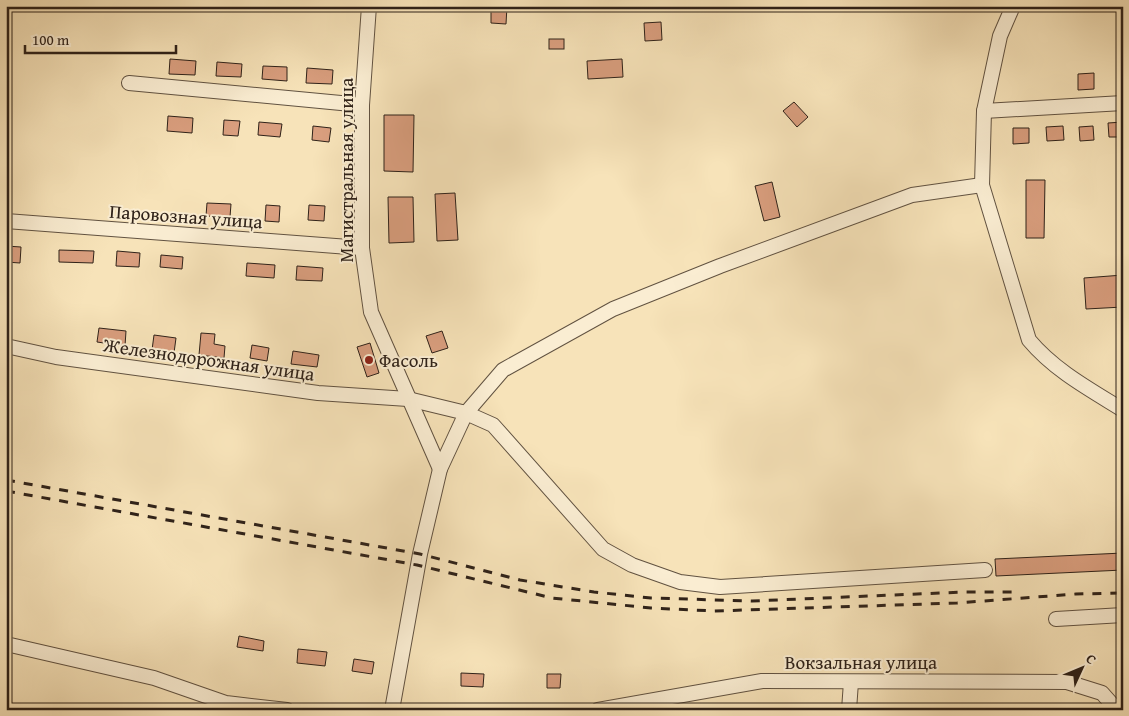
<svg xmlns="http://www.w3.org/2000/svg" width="1129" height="716" viewBox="0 0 1129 716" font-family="'Gentium Book Plus',serif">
  <rect width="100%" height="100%" fill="#f7e3b9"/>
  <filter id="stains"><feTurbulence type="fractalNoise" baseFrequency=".004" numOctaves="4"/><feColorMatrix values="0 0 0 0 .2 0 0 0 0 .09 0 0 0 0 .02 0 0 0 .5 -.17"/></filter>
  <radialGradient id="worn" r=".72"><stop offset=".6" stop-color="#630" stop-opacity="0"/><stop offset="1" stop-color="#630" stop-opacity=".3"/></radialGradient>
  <!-- building -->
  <g fill="#d99e7e" stroke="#2f2219">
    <polygon points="491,6 507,6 506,24 491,23"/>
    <polygon points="661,22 662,40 645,41 644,23"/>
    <rect x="549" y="39" width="15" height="10"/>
    <polygon points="170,59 196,61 195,75 169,74"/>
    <polygon points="622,59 623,77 588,79 587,61"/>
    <polygon points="217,62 242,64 241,77 216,76"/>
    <polygon points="263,66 287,67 287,81 262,79"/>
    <polygon points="307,68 333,70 332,84 306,83"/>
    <polygon points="1094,73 1094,89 1078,90 1078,74"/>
    <polygon points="794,102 808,117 797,127 783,111"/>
    <polygon points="384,115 414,115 413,172 384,171"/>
    <polygon points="168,116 193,118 192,133 167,131"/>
    <polygon points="224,120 240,121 238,136 223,135"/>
    <polygon points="259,122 282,124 280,137 258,135"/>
    <polygon points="1123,122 1123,137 1109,137 1108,123"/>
    <polygon points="313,126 331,128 329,142 312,140"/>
    <polygon points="1063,126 1064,140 1047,141 1046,127"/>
    <polygon points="1093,126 1094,140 1080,141 1079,127"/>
    <polygon points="1013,128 1029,128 1029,143 1013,144"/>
    <polygon points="1026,180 1045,180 1044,238 1026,238"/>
    <polygon points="772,182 780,217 764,221 755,186"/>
    <polygon points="455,193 458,240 437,241 435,194"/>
    <polygon points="388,197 413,197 414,242 389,243"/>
    <polygon points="207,203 231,204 230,217 206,216"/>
    <polygon points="266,205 280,206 279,222 265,221"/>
    <polygon points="309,205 325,206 324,221 308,220"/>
    <polygon points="6,246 21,247 20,263 6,262"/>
    <polygon points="59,250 94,251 93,263 59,262"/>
    <polygon points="117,251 140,253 139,267 116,266"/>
    <polygon points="161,255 183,257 182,269 160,267"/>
    <polygon points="247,263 275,265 274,278 246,276"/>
    <polygon points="297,266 323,268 322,281 296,280"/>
    <polygon points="1123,275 1123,307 1086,309 1084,278"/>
    <polygon points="99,328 126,331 125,346 97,342"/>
    <polygon points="442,331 448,348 432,353 426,336"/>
    <polygon points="201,333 215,334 214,344 225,346 224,358 199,355"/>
    <polygon points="154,335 176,338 174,353 152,350"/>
    <polygon points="370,343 379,373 367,377 357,347"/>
    <polygon points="252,345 269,348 267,361 250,358"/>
    <polygon points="293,351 319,355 317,367 291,364"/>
    <polygon points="1123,553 1123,570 996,576 995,559"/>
    <polygon points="239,636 264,641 263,651 237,647"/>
    <polygon points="298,649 327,652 325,666 297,663"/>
    <polygon points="354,659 374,662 372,674 352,671"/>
    <polygon points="461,673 484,674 483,687 461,686"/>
    <polygon points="547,674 561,674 560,688 547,688"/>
  </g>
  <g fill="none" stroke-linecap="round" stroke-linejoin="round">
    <defs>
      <g id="minor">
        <polyline points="369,6 362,105 362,248 371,312 440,469"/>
        <path d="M1013,6l-13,30 -16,75 -2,74 47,155c25,30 60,49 94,70"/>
        <polyline points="129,83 362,105"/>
        <polyline points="984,111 1123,103"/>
        <polyline points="6,221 362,248"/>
        <polyline points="6,346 56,357 318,393 408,399 466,413 493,425 603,549 632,565 680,582 720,587 985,570"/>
        <polyline points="1056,619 1123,615"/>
        <polyline points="6,644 154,678 226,703 287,710"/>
        <polyline points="392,710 420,554 440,469 466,413 503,370 613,309 720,266 912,195 982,185"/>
        <polyline points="598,710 762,681 1067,682 1102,693 1117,710"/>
        <polyline points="849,710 851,682"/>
      </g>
    </defs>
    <!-- minor casing -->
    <use href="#minor" stroke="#615241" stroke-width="16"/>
    <!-- minor -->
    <use href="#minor" stroke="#faedd2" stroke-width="14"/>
    <!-- rail -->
    <g stroke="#2f2219" stroke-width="3" stroke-dasharray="9 9" stroke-linecap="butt">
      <polyline points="6,480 420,554 520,580 594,592 651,598 752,601 965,592 1012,592"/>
      <polyline points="6,491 417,565 552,598 651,608 714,611 957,603 1076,594 1123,593"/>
    </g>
  </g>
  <!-- markers -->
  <circle fill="#8f2418" stroke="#faedd2" stroke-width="2" cx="369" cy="360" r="5"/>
  <g text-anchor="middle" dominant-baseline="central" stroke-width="4" stroke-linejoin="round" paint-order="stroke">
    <!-- street labels -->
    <g font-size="19" fill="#2f2219" stroke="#faedd2">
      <text transform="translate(346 170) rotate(-90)">Магистральная улица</text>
      <text transform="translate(186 216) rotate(4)">Паровозная улица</text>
      <text transform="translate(209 359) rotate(8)">Железнодорожная улица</text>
      <text x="861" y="662">Вокзальная улица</text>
    </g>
    <!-- poi labels -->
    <g font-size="19" fill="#2f2219" stroke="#faedd2" text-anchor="start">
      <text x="379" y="360">Фасоль</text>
    </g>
  </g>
  <!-- margin -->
  <rect width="1129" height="716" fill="none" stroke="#f7e3b9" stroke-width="25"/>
  <rect x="8" y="8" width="1114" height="701" fill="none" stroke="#2f2219" stroke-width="2.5"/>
  <rect x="12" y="12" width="1104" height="691" fill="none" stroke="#2f2219"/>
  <!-- north arrow -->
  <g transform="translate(1082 668) rotate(46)" stroke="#faedd2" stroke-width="4" paint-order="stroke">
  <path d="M0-4L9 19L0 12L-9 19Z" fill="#2f2219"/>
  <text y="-8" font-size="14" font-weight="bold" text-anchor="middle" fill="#2f2219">С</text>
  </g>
  <!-- scale -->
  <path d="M25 45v8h151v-8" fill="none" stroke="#2f2219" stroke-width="2.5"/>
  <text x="32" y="45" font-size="15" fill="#2f2219" stroke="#faedd2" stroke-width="4" paint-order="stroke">100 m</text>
  <rect width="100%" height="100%" filter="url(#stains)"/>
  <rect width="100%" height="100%" fill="url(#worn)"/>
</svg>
